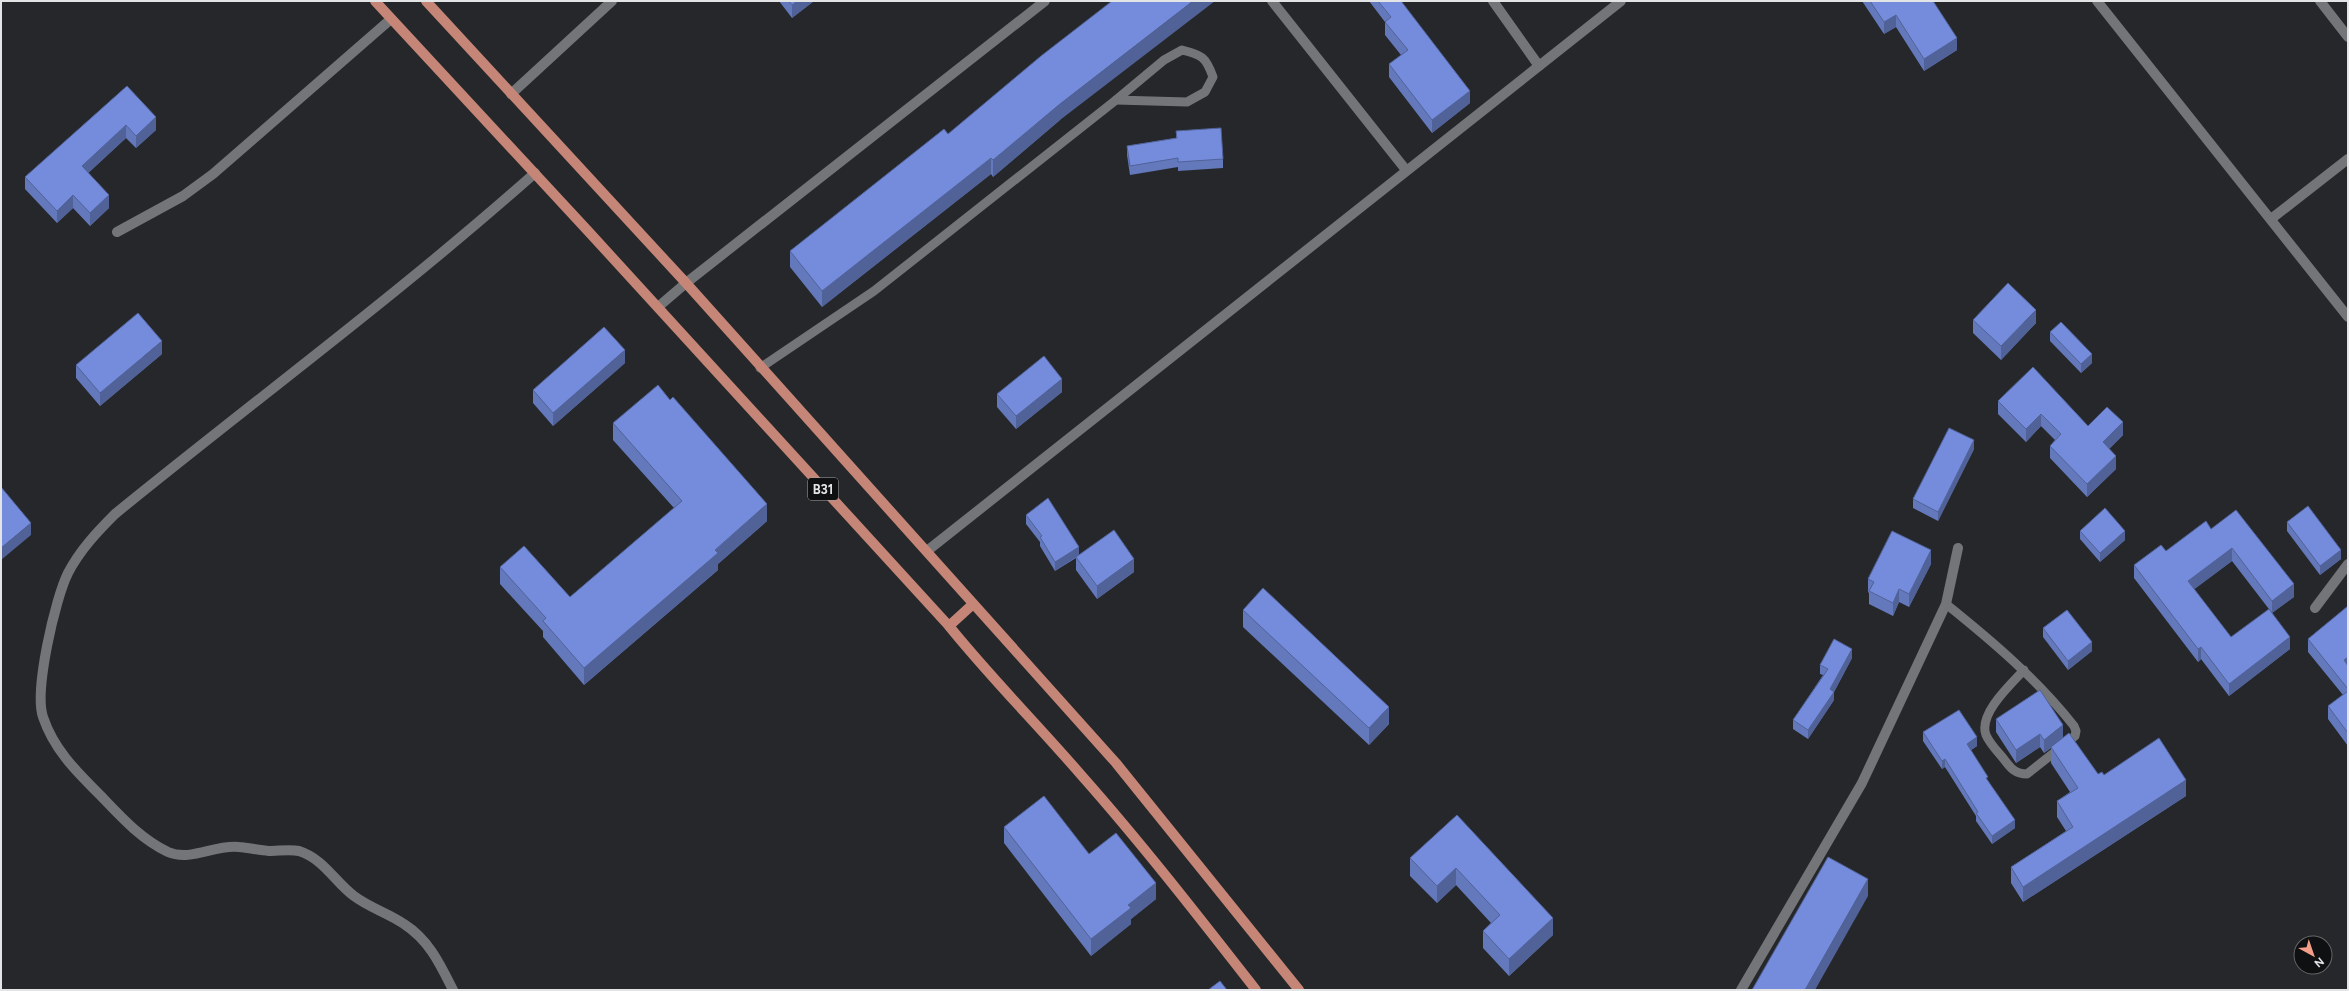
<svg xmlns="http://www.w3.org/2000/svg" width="2349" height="991" viewBox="0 0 2349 991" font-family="Figtree,sans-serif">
  <rect width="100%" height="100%" fill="#26272a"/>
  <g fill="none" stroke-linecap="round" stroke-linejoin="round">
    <!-- service -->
    <g stroke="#737578" stroke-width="9">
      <path d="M1182,50c20,5 24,7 31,27l-8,15 -18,10 -71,-2 48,-40z"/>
      <polyline points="760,368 874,291 1116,100"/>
      <path d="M1946,604c46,37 91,75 128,122l2,5 -1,5 -48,38c-13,0 -17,-7 -24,-16 -6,-7 -13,-14 -17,-23 -8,-21 25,-51 38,-65"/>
    </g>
    <!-- minor -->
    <g stroke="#737578" stroke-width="10">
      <polyline points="1272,1 1406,170"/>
      <polyline points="1493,1 1539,66"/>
      <polyline points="2097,1 2348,317"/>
      <polyline points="2320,1 2348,37"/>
      <polyline points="511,94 612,1"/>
      <polyline points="2271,219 2348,159"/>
      <polyline points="117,232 183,196 213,174 391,19"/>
      <polyline points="658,307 686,283 1045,1"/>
      <polyline points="927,551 1621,1"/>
      <polyline points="2315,608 2348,564"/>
      <path d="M453,990c-13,-26 -24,-50 -49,-66 -16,-11 -34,-16 -50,-28 -19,-14 -30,-37 -55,-45 -9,-2 -21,0 -30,0 -10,-1 -20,-3 -30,-4 -24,-3 -48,15 -71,5 -27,-13 -47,-35 -67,-56 -24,-24 -47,-46 -58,-79 -9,-26 12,-118 25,-144 12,-23 29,-41 47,-59 140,-114 285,-221 420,-341"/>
      <polyline points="1741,990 1862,783 1946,604 1958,548"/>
    </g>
    <!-- primary -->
    <g stroke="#c58577" stroke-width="10">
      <path d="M375,1l213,230 361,395c42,52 89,99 133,150 61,69 117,141 174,214"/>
      <polyline points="426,1 686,283 1116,763 1299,990"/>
      <polyline points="949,626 972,605"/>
    </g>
  </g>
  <!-- wall -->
  <g fill="#6478bc">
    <polygon points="779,1 814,1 792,18"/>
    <polygon points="1369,1 1401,1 1470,103 1432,133 1389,77 1389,64 1401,55 1385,35 1385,22"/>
    <polygon points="1862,1 1933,1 1957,50 1924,71 1896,27 1884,34"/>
    <polygon points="127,86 156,130 136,148 126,138 88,173 109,208 90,226 73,208 57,223 25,189 25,177"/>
    <polygon points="1060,120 993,177 991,174 822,307 790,267 790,251 948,134"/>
    <polygon points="1176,131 1223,159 1223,168 1178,171 1178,167 1130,175 1127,155 1127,146 1176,138"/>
    <polygon points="1973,320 2036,323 2001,360 1973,333"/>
    <polygon points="2050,332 2092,363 2081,373 2050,341"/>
    <polygon points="162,354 100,406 76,378 76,365"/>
    <polygon points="625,363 553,426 533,403 533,390"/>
    <polygon points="1062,392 1016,429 997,407 997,394"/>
    <polygon points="1998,401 2088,426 2123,435 2109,449 2116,469 2087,497 2050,458 2050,446 2055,440 2041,426 2026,442 1998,414"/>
    <polygon points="613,423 767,521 718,564 718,570 584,685 543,637 543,631 500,584 500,567 570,597 674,508 613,440"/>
    <polygon points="1974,449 1938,521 1913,508 1913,499"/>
    <polygon points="1026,515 1079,555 1134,572 1097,599 1076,570 1076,558 1055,571 1040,546 1040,542 1026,524"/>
    <polygon points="2287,522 2341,559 2320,575 2287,531"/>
    <polygon points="2211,529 2294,597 2272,613 2232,561 2194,589 2231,637 2290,649 2229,696 2201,659 2198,662 2134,578 2134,565 2166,551"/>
    <polygon points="2080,531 2125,540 2100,562 2080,539"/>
    <polygon points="1931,564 1909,607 1899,602 1893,616 1869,604 1869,593 1868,592 1868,579"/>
    <polygon points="2348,606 2348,746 2328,719 2328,706 2343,695 2308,652 2308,639"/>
    <polygon points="1243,610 1389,724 1369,745 1243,627"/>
    <polygon points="2043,628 2092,651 2068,670 2043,637"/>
    <polygon points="1852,658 1834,692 1834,700 1808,739 1793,729 1793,720 1823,675 1820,674 1820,665"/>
    <polygon points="1996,719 2063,738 2098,774 2104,775 2186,796 2023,902 2011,883 2011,867 2066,831 2057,817 2057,801 2070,792 2051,763 2051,748 2044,753 2040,747 2016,763 1996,732"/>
    <polygon points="1923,732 1977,746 1971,750 1988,781 2015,828 1992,844 1976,821 1976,816 1945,767 1942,769 1923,741"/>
    <polygon points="1457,815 1553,935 1509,976 1483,948 1483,931 1491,923 1456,885 1437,903 1410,876 1410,858"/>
    <polygon points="1004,827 1089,854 1156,899 1131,919 1131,924 1091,956 1004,843"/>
  </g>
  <!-- shaded-wall -->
  <g fill="#516299">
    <polygon points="797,1 814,1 792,18 792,5"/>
    <polygon points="1193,1 1215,1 1060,120 993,177 993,160 1060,104"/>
    <polygon points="1896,15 1896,27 1884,34 1884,22"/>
    <polygon points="1957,38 1957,50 1924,71 1924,59"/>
    <polygon points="1470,91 1470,103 1432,133 1432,120"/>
    <polygon points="156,117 156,130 136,148 136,136"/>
    <polygon points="126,125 126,138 82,179 82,166"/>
    <polygon points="991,158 991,174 822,307 822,291"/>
    <polygon points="73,195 73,208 57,223 57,211"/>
    <polygon points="109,195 109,208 90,226 90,213"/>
    <polygon points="2036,310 2036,323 2001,360 2001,346"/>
    <polygon points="162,341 162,354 100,406 100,393"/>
    <polygon points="625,350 625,363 553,426 553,413"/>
    <polygon points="2092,354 2092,363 2081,373 2081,364"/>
    <polygon points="1062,379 1062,392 1016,429 1016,416"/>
    <polygon points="2041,414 2041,426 2026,442 2026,429"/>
    <polygon points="2123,422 2123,435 2103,455 2103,442"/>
    <polygon points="1974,440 1974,449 1938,521 1938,512"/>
    <polygon points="2116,456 2116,469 2087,497 2087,484"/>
    <polygon points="767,504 767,521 718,564 718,570 584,685 584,668"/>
    <polygon points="31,523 31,535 1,560 1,548"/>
    <polygon points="2125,531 2125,540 2100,562 2100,553"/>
    <polygon points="1079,547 1079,555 1055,571 1055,562"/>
    <polygon points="2232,548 2232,561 2188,594 2188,581"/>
    <polygon points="1931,550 1931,564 1909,607 1909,594"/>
    <polygon points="2341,550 2341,559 2320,575 2320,566"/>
    <polygon points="1134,559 1134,572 1097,599 1097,586"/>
    <polygon points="2294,584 2294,597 2272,613 2272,601"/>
    <polygon points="1899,589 1899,602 1893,616 1893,603"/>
    <polygon points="2290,637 2290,649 2229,696 2229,684"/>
    <polygon points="2092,642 2092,651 2068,670 2068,661"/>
    <polygon points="2201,647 2201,659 2198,662 2198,649"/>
    <polygon points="1852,649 1852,658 1834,692 1834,700 1808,739 1808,730"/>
    <polygon points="2348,657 2348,670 2344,660"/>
    <polygon points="1389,707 1389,724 1369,745 1369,728"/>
    <polygon points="2063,725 2063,738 2044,753 2044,740"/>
    <polygon points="2040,734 2040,747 2016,763 2016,750"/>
    <polygon points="1977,737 1977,746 1967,753 1967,744"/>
    <polygon points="1945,759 1945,767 1942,769 1942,761"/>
    <polygon points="2186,780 2186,796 2023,902 2023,887"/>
    <polygon points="2015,820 2015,828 1992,844 1992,836"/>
    <polygon points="1456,868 1456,885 1437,903 1437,886"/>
    <polygon points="1868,879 1868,896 1815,990 1805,990"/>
    <polygon points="1156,883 1156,899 1131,919 1131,924 1091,956 1091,939 1128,905"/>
    <polygon points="1553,918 1553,935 1509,976 1509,959"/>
  </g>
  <!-- building -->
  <g fill="#748cdb" stroke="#516299">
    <polygon points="789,1 797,1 792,5"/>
    <polygon points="1112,1 1193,1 1060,104 993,160 991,158 822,291 790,251 944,129 948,134 1041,56"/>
    <polygon points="1378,1 1401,1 1470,91 1432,120 1389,64 1408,50 1385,22 1391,17"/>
    <polygon points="1870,1 1933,1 1957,38 1924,59 1896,15 1884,22"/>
    <polygon points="127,86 156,117 136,136 126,125 82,166 109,195 90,213 73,195 57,211 25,177"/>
    <polygon points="1221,128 1223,159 1178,162 1178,158 1130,166 1127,146 1177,138 1176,131"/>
    <polygon points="2008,283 2036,310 2001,346 1973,320"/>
    <polygon points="138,313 162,341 100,393 76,365"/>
    <polygon points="2061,322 2092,354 2081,364 2050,332"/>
    <polygon points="604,327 625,350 553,413 533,390"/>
    <polygon points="1044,356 1062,379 1016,416 997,394"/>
    <polygon points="2033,367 2088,426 2107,407 2123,422 2103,442 2116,456 2087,484 2050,446 2061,434 2041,414 2026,429 1998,401"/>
    <polygon points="658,385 670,400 673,397 767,504 715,550 718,553 584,668 543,621 546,618 500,567 524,546 570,597 682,501 613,423"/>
    <polygon points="1949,428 1974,440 1938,512 1913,499"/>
    <polygon points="1,487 31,523 1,548"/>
    <polygon points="1048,498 1079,547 1055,562 1040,537 1042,536 1026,515"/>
    <polygon points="2308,506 2341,550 2320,566 2287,522"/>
    <polygon points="2105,508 2125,531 2100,553 2080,531"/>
    <polygon points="2236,510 2294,584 2272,601 2232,548 2188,581 2231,637 2269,609 2290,637 2229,684 2201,647 2198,649 2134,565 2161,545 2166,551 2206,521 2211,529"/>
    <polygon points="1114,530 1134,559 1097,586 1076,557"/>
    <polygon points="1892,531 1931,550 1909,594 1899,589 1893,603 1869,591 1874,582 1868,579"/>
    <polygon points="1263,588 1389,707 1369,728 1243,610"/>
    <polygon points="2348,606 2348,657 2344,660 2348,666 2348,689 2308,639"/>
    <polygon points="2067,610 2092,642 2068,661 2043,628"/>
    <polygon points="1834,639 1852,649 1830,689 1834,692 1808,730 1793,720 1828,669 1820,665"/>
    <polygon points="2040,690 2063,725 2044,740 2040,734 2016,750 1996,719"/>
    <polygon points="2348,691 2348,733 2328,706"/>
    <polygon points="1959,710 1977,737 1967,744 1988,777 1986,778 2015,820 1992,836 1976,813 1978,812 1945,759 1942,761 1923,732"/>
    <polygon points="2069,733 2098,774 2102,772 2104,775 2159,738 2186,780 2023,887 2011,867 2073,827 2057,801 2078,788 2051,747"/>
    <polygon points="1044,796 1089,854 1116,833 1156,883 1128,905 1131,908 1091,939 1004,827"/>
    <polygon points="1457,815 1553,918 1509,959 1483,931 1500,915 1456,868 1437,886 1410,858"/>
    <polygon points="1828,857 1868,879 1805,990 1752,990"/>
    <polygon points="1220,981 1227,990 1208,990"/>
  </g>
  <g text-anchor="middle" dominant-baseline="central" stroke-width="4" stroke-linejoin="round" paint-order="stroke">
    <!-- shield labels -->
    <rect fill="#0f1011" stroke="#a3a4a6" stroke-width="1" x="808" y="478" width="30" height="22" rx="3"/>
    <g font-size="13" font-weight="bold" fill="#e3e4e6">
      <text x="823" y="489">B31</text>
    </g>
  </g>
  <!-- border -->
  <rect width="2349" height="991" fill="none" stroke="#e3e4e6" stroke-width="4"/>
  <!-- north arrow -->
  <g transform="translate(2313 955) rotate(140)"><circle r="19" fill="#0f1011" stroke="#646566"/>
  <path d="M0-3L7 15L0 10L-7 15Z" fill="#f49e89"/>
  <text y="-6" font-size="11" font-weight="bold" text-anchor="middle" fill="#e3e4e6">N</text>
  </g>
</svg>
